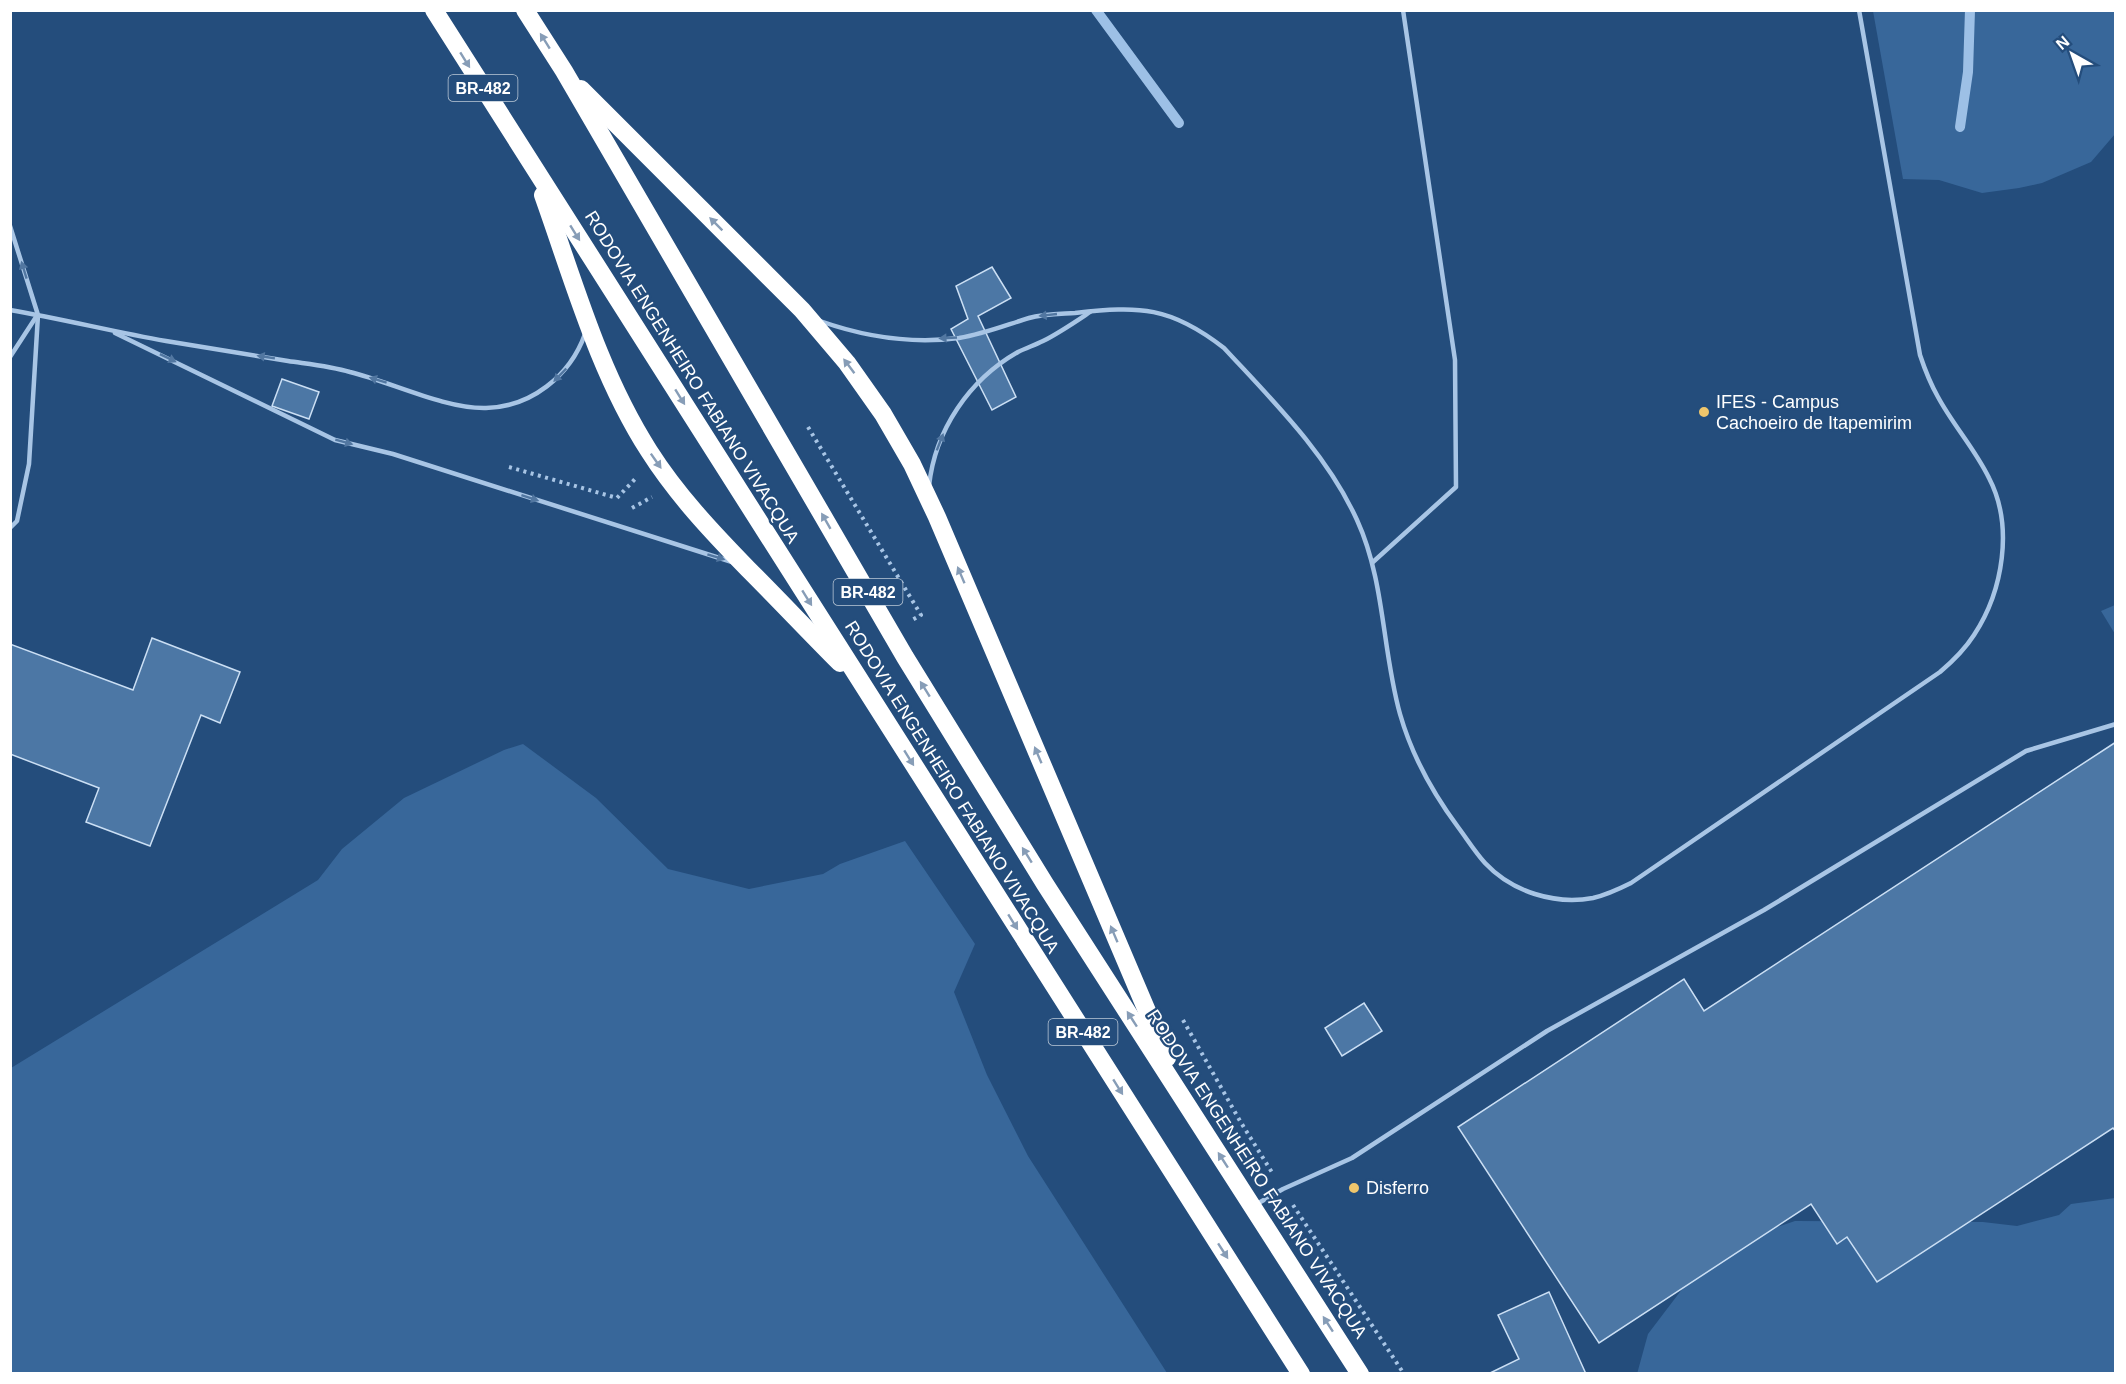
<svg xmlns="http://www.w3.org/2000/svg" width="2126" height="1384" viewBox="0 0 2126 1384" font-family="Helvetica,sans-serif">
  <rect width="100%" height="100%" fill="#244d7c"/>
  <!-- green -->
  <g fill="#38679a">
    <polygon points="1873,11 2115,11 2115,134 2091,162 2042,183 2019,188 1982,193 1939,180 1903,179"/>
    <polygon points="2115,605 2115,634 2101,611"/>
    <polygon points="523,744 596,798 668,869 749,889 823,874 840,864 905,841 975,944 954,992 987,1075 1028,1156 1167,1373 11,1373 11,1068 318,880 342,849 404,798 504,750"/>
    <polygon points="2115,1198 2115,1373 1637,1374 1648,1334 1689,1280 1733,1242 1795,1221 1983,1222 2017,1226 2059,1215 2071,1204"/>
  </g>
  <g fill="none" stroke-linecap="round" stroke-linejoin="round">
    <!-- stream -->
    <g stroke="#9dc0e6" stroke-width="10">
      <polyline points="1096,10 1179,123"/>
      <polyline points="1960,127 1968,72 1970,10"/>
    </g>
  </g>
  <!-- building -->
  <g fill="#4c77a5" stroke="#cbdff4" stroke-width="1.5">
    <polygon points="992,267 1011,298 978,316 1016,397 992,410 951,329 968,319 956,286"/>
    <polygon points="282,379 319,392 309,419 272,406"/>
    <polygon points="152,638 240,672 220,723 201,715 150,846 86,822 99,788 10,754 10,644 133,690"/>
    <polygon points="2116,742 2116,1132 2113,1128 1877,1282 1847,1237 1837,1244 1811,1204 1599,1343 1458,1127 1684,979 1704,1011"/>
    <polygon points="1364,1003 1382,1031 1342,1056 1325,1028"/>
    <polygon points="1549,1292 1586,1374 1488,1374 1519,1359 1498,1315"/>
  </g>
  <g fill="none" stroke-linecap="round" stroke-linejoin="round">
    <!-- path -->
    <g stroke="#a8c5e5" stroke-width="4" stroke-dasharray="3 4.5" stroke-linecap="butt">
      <polyline points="808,427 921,615 912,620"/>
      <polyline points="509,467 617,498 636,478"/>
      <polyline points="632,508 652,497"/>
      <polyline points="1183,1020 1240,1121 1273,1174"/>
      <polyline points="1293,1205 1404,1374"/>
    </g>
    <!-- lane -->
    <g stroke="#a8c5e5" stroke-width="4.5">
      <polyline points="10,226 38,315 29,464 17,521 10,528"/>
      <path d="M10,310c53,9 104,22 156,31 41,7 81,13 122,20 20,3 42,5 62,11 41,10 95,37 136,36 45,-1 84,-32 99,-74"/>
      <path d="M820,321c45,16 92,23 139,17 25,-4 47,-13 70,-20 14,-4 31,-4 46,-5 65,-7 95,-7 149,35 49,53 103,106 133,172 28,61 25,130 43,194 12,42 32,78 58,113 9,12 17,25 27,36 27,29 70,42 108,35 13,-3 26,-9 38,-15l309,-211c13,-11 25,-23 34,-37 29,-44 40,-109 15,-157 -14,-29 -36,-53 -51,-81 -8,-14 -13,-27 -18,-42l-61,-345"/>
      <polyline points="115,333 335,440 393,454 732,562"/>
      <polyline points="10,357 36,317"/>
      <path d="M929,486c6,-56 40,-106 89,-134 8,-4 17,-7 25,-11 16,-8 32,-19 47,-29"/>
      <polyline points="1373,562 1456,487 1455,360 1403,10"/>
      <polyline points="1255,1205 1283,1189 1352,1158 1547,1031 1764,910 2026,751 2116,724"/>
    </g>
    <!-- highway -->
    <g stroke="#fff" stroke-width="18">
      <polyline points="434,10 1301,1374"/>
      <polyline points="525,10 564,71 905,657 1045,884 1360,1374"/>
      <polyline points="581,89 802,310 847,363 883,414 912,464 937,517 1167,1058"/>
      <path d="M543,195c31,87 56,178 106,256 28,44 63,81 99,118 31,31 61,63 92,94"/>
    </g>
  </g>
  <!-- one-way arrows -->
  <defs><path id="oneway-solid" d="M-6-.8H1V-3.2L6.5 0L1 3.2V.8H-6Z" transform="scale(1.5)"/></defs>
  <g fill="#879db7">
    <use href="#oneway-solid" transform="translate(545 41) rotate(-122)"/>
    <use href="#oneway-solid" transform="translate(465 60) rotate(58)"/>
    <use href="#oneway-solid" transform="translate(716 224) rotate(-135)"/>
    <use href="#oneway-solid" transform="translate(575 233) rotate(58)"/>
    <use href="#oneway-solid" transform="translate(849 366) rotate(-127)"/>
    <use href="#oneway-solid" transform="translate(680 397) rotate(58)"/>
    <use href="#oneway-solid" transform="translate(656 461) rotate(55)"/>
    <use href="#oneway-solid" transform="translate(826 521) rotate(-120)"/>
    <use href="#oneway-solid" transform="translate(961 575) rotate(-113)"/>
    <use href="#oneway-solid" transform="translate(807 598) rotate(58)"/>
    <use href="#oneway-solid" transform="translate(925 689) rotate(-122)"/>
    <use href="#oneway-solid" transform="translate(1038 755) rotate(-113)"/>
    <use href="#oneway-solid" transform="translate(909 758) rotate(58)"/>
    <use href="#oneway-solid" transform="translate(1027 855) rotate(-122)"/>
    <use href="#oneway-solid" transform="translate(1013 922) rotate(58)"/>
    <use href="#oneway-solid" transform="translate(1114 934) rotate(-113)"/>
    <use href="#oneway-solid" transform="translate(1132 1019) rotate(-123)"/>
    <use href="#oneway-solid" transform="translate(1118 1087) rotate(58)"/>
    <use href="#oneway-solid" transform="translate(1223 1160) rotate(-123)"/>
    <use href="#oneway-solid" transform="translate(1223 1251) rotate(57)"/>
    <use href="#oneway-solid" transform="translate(1328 1324) rotate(-123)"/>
  </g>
  <g fill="#5277a1">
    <use href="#oneway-solid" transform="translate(24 270) rotate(-107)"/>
    <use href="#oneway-solid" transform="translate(1048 315) rotate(174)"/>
    <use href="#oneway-solid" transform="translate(948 338) rotate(177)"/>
    <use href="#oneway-solid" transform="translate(266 357) rotate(-171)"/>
    <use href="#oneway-solid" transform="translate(168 358) rotate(26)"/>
    <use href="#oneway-solid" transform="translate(560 375) rotate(134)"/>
    <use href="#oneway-solid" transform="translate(378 380) rotate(-163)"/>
    <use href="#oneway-solid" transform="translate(344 442) rotate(15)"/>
    <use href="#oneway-solid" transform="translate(940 442) rotate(-69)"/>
    <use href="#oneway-solid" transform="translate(530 498) rotate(18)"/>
    <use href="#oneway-solid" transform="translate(716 557) rotate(17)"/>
  </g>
  <!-- markers -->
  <g fill="#efc66c" stroke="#244d7c" stroke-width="2">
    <circle cx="1704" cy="412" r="6"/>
    <circle cx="1354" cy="1188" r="6"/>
  </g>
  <g text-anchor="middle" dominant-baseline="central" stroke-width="4.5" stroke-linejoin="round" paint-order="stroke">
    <!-- shield labels -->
    <g fill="#244d7c" stroke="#bdcad8" stroke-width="1.5">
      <rect x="448.5" y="75" width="69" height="26" rx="4.5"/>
      <rect x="833.5" y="579" width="69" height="26" rx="4.5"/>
      <rect x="1048.5" y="1019" width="69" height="26" rx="4.5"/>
    </g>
    <g font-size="16" font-weight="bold" fill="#fff">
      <text x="483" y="88">BR-482</text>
      <text x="868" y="592">BR-482</text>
      <text x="1083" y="1032">BR-482</text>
    </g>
    <!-- street labels -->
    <g font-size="18" fill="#fff" stroke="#244d7c">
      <text transform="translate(692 377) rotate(58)">RODOVIA ENGENHEIRO FABIANO VIVACQUA</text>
      <text transform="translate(952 787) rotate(58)">RODOVIA ENGENHEIRO FABIANO VIVACQUA</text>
      <text transform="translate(1257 1174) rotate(57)">RODOVIA ENGENHEIRO FABIANO VIVACQUA</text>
    </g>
    <!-- poi labels -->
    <g font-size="18" fill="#fff" stroke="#244d7c" text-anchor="start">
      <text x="1716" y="402">IFES - Campus<tspan x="1716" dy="21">Cachoeiro de Itapemirim</tspan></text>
      <text x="1366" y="1188">Disferro</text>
    </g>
  </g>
  <!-- border -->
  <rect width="2126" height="1384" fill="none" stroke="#ffffff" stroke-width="24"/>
  <!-- north arrow -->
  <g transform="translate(2072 54) rotate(320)" stroke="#244d7c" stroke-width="4.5" paint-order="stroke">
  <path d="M0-4.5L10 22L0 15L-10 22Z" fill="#ffffff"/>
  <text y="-9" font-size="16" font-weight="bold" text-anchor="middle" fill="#ffffff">N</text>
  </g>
</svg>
